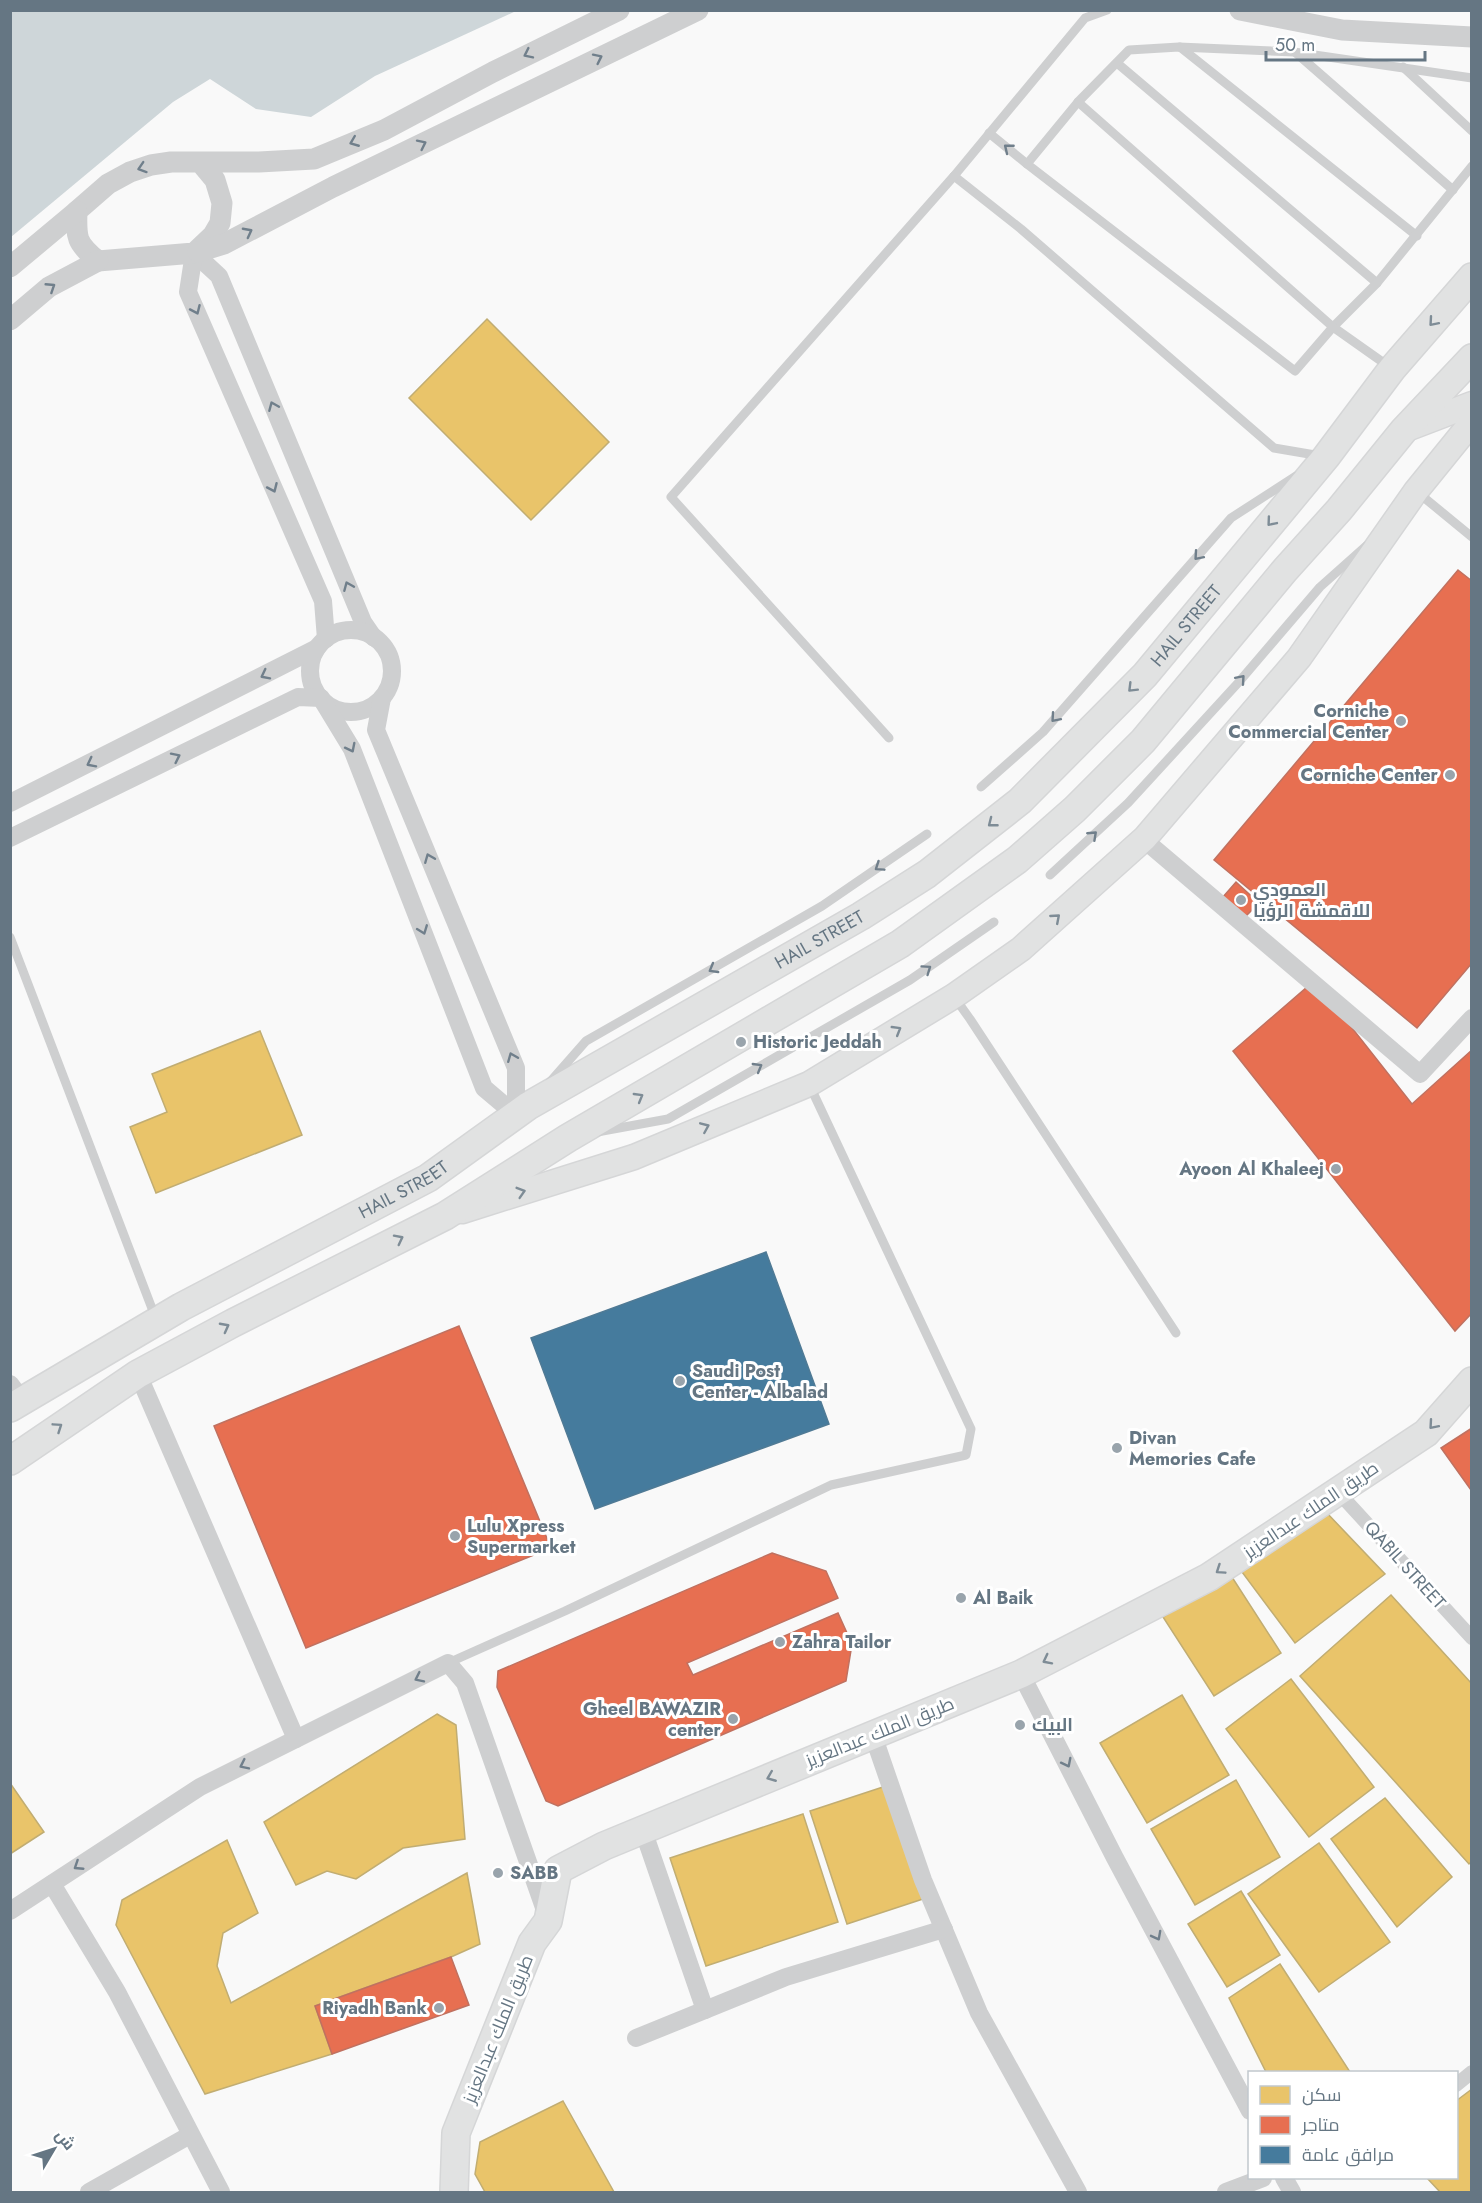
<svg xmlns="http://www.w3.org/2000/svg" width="1482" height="2203" viewBox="0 0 1482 2203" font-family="Jost,Cairo,sans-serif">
  <rect width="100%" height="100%" fill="#f9f9f9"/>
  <!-- water -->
  <polygon fill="#ced6d9" points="11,10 516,10 516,11 375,76 311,117 256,109 210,79 173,102 11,237"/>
  <!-- homes -->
  <g fill="#e9c46a" stroke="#c1ad72" stroke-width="1.5">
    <polygon points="487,319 609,442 531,520 409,398"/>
    <polygon points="260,1031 302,1135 156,1193 130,1127 167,1112 152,1074"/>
    <polygon points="1326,1512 1385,1574 1295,1643 1239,1568"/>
    <polygon points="1230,1574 1281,1653 1214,1696 1163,1617"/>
    <polygon points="1391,1595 1472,1684 1472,1861 1469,1864 1300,1676"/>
    <polygon points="1291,1679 1374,1787 1309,1837 1226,1729"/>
    <polygon points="1182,1695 1229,1775 1147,1823 1100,1743"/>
    <polygon points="437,1714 456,1725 465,1839 403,1848 356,1879 327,1871 296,1885 264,1822"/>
    <polygon points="1236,1780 1280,1857 1195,1905 1151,1829"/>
    <polygon points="10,1783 44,1832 10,1854"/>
    <polygon points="886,1786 923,1899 847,1924 810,1811"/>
    <polygon points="1385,1798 1452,1877 1397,1927 1331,1839"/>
    <polygon points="803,1814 838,1922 706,1966 670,1858"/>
    <polygon points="227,1840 258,1913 223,1933 217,1966 231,2003 467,1873 480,1944 451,1957 315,2006 332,2054 205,2094 116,1925 122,1900"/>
    <polygon points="1319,1843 1390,1942 1319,1992 1248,1894"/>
    <polygon points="1241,1891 1280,1955 1227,1987 1188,1924"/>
    <polygon points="1280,1964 1350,2072 1266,2072 1229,1998"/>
    <polygon points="1472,2089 1472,2192 1440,2192 1427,2178 1456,2178 1456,2101"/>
    <polygon points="563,2101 614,2192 485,2192 475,2174 480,2142"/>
  </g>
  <!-- shops -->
  <g fill="#e76f51" stroke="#c07160" stroke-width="1.5">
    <polygon points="1458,570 1472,581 1472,963 1417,1028 1214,860"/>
    <polygon points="1236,882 1259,903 1246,916 1223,897"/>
    <polygon points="1306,988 1330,1000 1412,1104 1472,1050 1472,1313 1455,1331 1233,1051"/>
    <polygon points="459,1326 551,1548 306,1648 214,1426"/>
    <polygon points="1472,1428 1472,1490 1471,1490 1441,1448"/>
    <polygon points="772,1553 826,1571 838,1598 687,1663 693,1675 838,1613 852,1644 846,1681 558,1806 546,1801 497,1687 498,1671"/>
    <polygon points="451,1957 469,2005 332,2054 315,2006"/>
  </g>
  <!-- public -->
  <polygon fill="#457b9d" stroke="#4f7a95" stroke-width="1.5" points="766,1252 829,1424 595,1509 531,1338"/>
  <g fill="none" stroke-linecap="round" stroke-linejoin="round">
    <defs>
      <g id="secondary">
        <polyline points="1404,430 1472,404"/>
        <polyline points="462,1211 634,1157 809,1084 954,996 1021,949 1145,838 1299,658 1416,491 1472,422"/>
      </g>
      <g id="primary">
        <path id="s1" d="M10,1408l171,-101 247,-129 100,-72 333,-190 66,-42 93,-73 125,-126 181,-218 66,-88 80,-92"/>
        <polyline points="10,1461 138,1374 233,1323 445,1216 568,1138 900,944 1017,860 1075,809 1143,741 1285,570 1339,510 1404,430 1472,358"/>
        <polyline points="454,2192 456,2133 532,1943 548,1921 558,1870 604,1846 1021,1674 1209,1577 1426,1433 1472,1381"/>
      </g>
    </defs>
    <!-- secondary casing -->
    <use href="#secondary" stroke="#d5d6d7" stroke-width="27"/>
    <!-- primary casing -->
    <use href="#primary" stroke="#d5d6d7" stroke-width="30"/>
    <!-- service -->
    <g stroke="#cecfd0" stroke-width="9">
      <polyline points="1180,47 1417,236"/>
      <polyline points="1295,52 1453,190"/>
      <polyline points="1117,63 1377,283"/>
      <polyline points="1403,67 1472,131"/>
      <polyline points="1472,78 1294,52 1179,47 1129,50 1078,102 1027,164 1295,371 1333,327 1377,283 1472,166"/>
      <polyline points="1078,102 1333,327 1391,368"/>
      <polyline points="989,133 1027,164"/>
      <polyline points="954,176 1021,229 1274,448 1321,456"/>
      <polyline points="1416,491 1472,537"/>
      <polyline points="889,738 671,497 954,176 1085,18 1107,10"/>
      <polyline points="981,787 1043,732 1231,518 1296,476"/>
      <polyline points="1050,875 1128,803 1238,683 1320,587 1366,546"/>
      <polyline points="10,937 156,1319"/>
      <polyline points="955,998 970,1019 1176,1333"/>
      <polyline points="550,1082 586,1041 822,906 927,834"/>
      <polyline points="597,1132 668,1119 910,980 994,922"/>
      <polyline points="448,1663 565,1611 831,1485 966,1455 971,1429 809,1084"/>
    </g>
    <!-- pedestrian -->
    <g stroke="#cecfd0" stroke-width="14">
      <polyline points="1338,1492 1472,1638"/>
      <polyline points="1456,2085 1472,2072"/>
    </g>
    <!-- minor -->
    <g stroke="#cecfd0" stroke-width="18">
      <polyline points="194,253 219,276 363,622 374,638"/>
      <polyline points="194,253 188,292 323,601 326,639"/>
      <circle cx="351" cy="671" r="41"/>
      <polyline points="382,698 376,730 516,1068 516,1115"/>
      <polyline points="10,803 317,648"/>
      <polyline points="10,838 298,697 321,698 352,749 484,1088 516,1115"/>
      <polyline points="1142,838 1420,1074 1472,1018"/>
      <polyline points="138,1374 296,1739"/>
      <polyline points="10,1384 22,1400"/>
      <polyline points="1021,1674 1115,1858 1250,2111"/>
      <polyline points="873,1735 923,1880 979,2013 1078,2192"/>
      <polyline points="643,1830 705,2010"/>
      <polyline points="52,1884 117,1992 221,2192"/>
      <polyline points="10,1911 200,1787 448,1663 465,1683 547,1916"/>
      <polyline points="636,2038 786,1977 944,1929"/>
      <polyline points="1284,2178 1292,2192"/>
      <polyline points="89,2192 190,2135"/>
      <polyline points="1226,2192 1263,2178"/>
    </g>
    <!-- tertiary -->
    <g stroke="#cecfd0" stroke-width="21">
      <polyline points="1240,10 1342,30 1472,37"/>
      <path d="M200,162l15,18 7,23 -2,20 -7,12 -19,18 -96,8c-22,-18 -22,-23 -21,-50l31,-27 22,-12 21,-7 20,-3h88l55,-3 70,-29 109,-58 126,-62"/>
      <polyline points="198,252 224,244 333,187 698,10"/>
      <polyline points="10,267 77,211"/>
      <polyline points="10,320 49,287 98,261"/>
    </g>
    <!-- secondary -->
    <use href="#secondary" stroke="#e1e2e2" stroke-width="24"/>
    <!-- primary -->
    <use href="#primary" stroke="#e1e2e2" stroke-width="27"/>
  </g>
  <!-- one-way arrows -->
  <defs><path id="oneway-chevron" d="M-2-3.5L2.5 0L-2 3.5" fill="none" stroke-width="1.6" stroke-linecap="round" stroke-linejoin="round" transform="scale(1.5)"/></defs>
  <g stroke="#707f8b">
    <use href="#oneway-chevron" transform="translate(528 54) rotate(154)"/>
    <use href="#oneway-chevron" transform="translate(598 58) rotate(-26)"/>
    <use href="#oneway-chevron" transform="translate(354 142) rotate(158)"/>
    <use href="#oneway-chevron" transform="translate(422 144) rotate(-26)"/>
    <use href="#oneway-chevron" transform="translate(1008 148) rotate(-141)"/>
    <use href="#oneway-chevron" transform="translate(142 168) rotate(162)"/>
    <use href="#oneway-chevron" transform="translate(248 232) rotate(-28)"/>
    <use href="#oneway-chevron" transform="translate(51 287) rotate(-33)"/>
    <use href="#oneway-chevron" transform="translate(196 310) rotate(66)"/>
    <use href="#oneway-chevron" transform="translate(273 406) rotate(-113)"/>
    <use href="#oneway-chevron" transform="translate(273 488) rotate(66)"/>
    <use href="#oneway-chevron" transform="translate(1198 556) rotate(131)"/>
    <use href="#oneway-chevron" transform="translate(348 586) rotate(-113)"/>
    <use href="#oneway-chevron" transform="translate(265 675) rotate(153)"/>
    <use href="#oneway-chevron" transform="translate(1241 679) rotate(-49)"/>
    <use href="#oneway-chevron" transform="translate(1055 718) rotate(131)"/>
    <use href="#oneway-chevron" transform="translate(351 748) rotate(63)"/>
    <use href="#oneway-chevron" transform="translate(176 757) rotate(-26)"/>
    <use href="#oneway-chevron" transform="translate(91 763) rotate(153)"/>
    <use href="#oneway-chevron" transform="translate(1093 835) rotate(-43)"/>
    <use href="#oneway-chevron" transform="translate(429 858) rotate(-112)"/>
    <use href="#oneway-chevron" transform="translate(879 867) rotate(146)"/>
    <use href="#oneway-chevron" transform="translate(423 930) rotate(69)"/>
    <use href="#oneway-chevron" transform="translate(713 969) rotate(150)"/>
    <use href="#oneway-chevron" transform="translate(927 969) rotate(-35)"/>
    <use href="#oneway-chevron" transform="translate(512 1057) rotate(-112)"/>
    <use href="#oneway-chevron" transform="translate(758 1067) rotate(-30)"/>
    <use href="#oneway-chevron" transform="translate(419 1678) rotate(154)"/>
    <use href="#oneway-chevron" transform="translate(1067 1763) rotate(63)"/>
    <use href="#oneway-chevron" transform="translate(244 1765) rotate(154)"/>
    <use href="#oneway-chevron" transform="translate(78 1866) rotate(147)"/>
    <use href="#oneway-chevron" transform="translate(1157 1936) rotate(62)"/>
  </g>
  <g stroke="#7e8c96">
    <use href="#oneway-chevron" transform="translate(1433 322) rotate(131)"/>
    <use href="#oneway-chevron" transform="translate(1271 522) rotate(130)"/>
    <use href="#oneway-chevron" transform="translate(1132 688) rotate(135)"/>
    <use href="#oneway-chevron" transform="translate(992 823) rotate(142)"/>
    <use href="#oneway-chevron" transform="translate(1056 918) rotate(-41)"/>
    <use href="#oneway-chevron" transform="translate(897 1030) rotate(-31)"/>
    <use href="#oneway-chevron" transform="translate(639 1097) rotate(-30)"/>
    <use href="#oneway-chevron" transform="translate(705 1127) rotate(-23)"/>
    <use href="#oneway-chevron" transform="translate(521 1192) rotate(-17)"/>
    <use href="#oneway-chevron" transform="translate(399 1239) rotate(-27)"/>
    <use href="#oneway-chevron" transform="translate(225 1327) rotate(-28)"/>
    <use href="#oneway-chevron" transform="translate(1433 1425) rotate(131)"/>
    <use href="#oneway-chevron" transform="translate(58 1427) rotate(-34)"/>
    <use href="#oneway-chevron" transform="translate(1220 1570) rotate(146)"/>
    <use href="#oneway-chevron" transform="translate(1047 1660) rotate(153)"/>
    <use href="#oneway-chevron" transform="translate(771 1777) rotate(158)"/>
  </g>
  <!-- markers -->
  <g fill="#99a4ac" stroke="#fff" stroke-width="2">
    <circle cx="1401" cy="721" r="6"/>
    <circle cx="1450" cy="775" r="6"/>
    <circle cx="1241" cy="900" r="6"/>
    <circle cx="741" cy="1042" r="6"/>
    <circle cx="1336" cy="1169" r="6"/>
    <circle cx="680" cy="1381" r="6"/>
    <circle cx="1117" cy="1448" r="6"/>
    <circle cx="455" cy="1536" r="6"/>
    <circle cx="961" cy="1598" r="6"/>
    <circle cx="780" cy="1642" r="6"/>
    <circle cx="733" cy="1719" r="6"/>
    <circle cx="1020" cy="1725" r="6"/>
    <circle cx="498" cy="1873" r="6"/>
    <circle cx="439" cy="2008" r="6"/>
  </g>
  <g text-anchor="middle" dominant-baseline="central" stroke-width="6" stroke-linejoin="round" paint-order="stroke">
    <!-- street labels -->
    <g font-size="18" fill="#657683" stroke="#fff">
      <text stroke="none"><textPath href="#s1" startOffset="1422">HAIL STREET</textPath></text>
      <text stroke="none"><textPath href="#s1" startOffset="936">HAIL STREET</textPath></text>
      <text stroke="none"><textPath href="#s1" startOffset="450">HAIL STREET</textPath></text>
      <text transform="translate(1311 1510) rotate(-34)">طريق الملك عبدالعزيز</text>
      <text transform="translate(1405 1565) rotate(48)">QABIL STREET</text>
      <text transform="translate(880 1732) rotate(-22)">طريق الملك عبدالعزيز</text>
      <text transform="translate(498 2029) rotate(-68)">طريق الملك عبدالعزيز</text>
    </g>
    <!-- poi labels -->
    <g font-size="18" font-weight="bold" fill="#657683" stroke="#fff" text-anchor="start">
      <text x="1389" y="711" text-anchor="end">Corniche<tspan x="1389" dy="21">Commercial Center</tspan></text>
      <text x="1438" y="775" text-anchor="end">Corniche Center</text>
      <text x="1253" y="890">العمودي<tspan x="1253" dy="21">للاقمشة الرؤيا</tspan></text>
      <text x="753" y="1042">Historic Jeddah</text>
      <text x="1324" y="1169" text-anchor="end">Ayoon Al Khaleej</text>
      <text x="692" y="1371">Saudi Post<tspan x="692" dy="21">Center - Albalad</tspan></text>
      <text x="1129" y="1438">Divan<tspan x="1129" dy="21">Memories Cafe</tspan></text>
      <text x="467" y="1526">Lulu Xpress<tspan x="467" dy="21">Supermarket</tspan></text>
      <text x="973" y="1598">Al Baik</text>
      <text x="792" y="1642">Zahra Tailor</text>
      <text x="721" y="1709" text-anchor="end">Gheel BAWAZIR<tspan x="721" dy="21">center</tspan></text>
      <text x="1032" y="1725">البيك</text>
      <text x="510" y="1873">SABB</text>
      <text x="427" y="2008" text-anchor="end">Riyadh Bank</text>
    </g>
  </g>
  <!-- border -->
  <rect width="1482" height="2203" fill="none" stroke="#657683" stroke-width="24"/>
  <!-- legend -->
  <rect x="1248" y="2071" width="210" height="108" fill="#ffffff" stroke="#c1c8cd" stroke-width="1.5"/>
  <rect x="1260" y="2086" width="30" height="18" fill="#e9c46a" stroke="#c1c8cd" stroke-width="1.5"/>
  <text x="1302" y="2101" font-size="18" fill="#657683">سكن</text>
  <rect x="1260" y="2116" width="30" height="18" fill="#e76f51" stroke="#c1c8cd" stroke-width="1.5"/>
  <text x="1302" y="2131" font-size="18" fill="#657683">متاجر</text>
  <rect x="1260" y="2146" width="30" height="18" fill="#457b9d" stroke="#c1c8cd" stroke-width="1.5"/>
  <text x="1302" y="2161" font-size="18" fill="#657683">مرافق عامة</text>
  <!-- north arrow -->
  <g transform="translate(54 2149) rotate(51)" stroke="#ffffff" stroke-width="4.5" paint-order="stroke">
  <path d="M0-4.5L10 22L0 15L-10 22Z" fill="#657683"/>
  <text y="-9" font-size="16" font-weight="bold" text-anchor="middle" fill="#657683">ش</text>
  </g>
  <!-- scale -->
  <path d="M1266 51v9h159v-9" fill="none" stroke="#657683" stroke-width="3"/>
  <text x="1275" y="51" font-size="18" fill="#657683" stroke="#ffffff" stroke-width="4.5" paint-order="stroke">50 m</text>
</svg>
